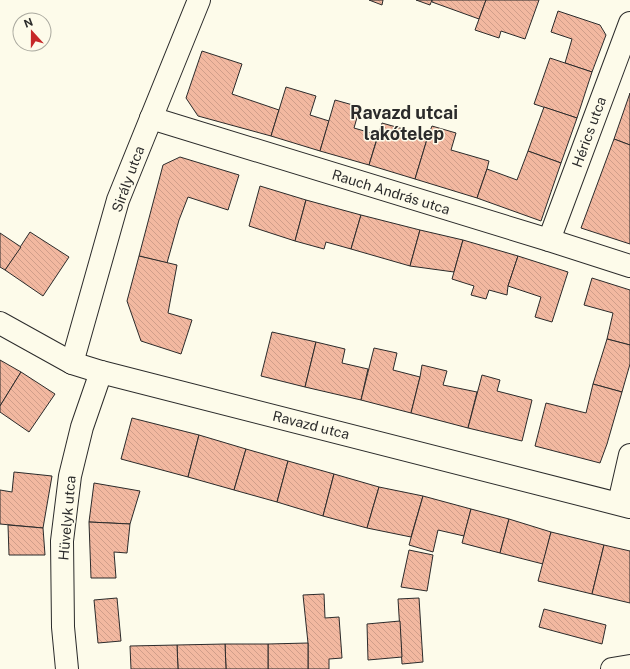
<svg xmlns="http://www.w3.org/2000/svg" width="630" height="669" viewBox="0 0 630 669" font-family="'Public Sans',sans-serif">
  <defs>
    <pattern id="building-back-hatch" width="6" height="6" patternUnits="userSpaceOnUse"><rect width="6" height="6" fill="#f2b8a0"/><path d="M-1 5l2 2M0 0l6 6M5-1l2 2" fill="none" stroke="#d09e8a"/></pattern>
  </defs>
  <rect width="100%" height="100%" fill="#fdfbea"/>
  <!-- building -->
  <g fill="url(#building-back-hatch)" stroke="#2b2b2b">
    <polygon points="369,0 383,0 382,5"/>
    <polygon points="416,0 432,0 430,5"/>
    <polygon points="432,0 486,0 479,19 432,2"/>
    <polygon points="486,0 539,0 525,39 501,31 499,38 475,30"/>
    <polygon points="558,11 600,25 606,35 592,72 565,63 572,39 551,32"/>
    <polygon points="202,51 242,64 232,94 279,110 271,136 198,116 186,98"/>
    <polygon points="550,58 592,72 577,118 534,104"/>
    <polygon points="286,87 316,96 310,115 329,121 320,151 271,136"/>
    <polygon points="630,93 630,145 614,139"/>
    <polygon points="335,100 360,107 354,128 378,135 369,165 320,151"/>
    <polygon points="544,107 577,118 561,163 528,151"/>
    <polygon points="382,123 428,136 415,179 369,165"/>
    <polygon points="432,126 456,133 451,150 489,161 487,169 477,198 415,179 428,136"/>
    <polygon points="614,139 630,145 630,244 581,228"/>
    <polygon points="528,151 561,163 541,221 477,198 487,169 517,180"/>
    <polygon points="180,157 239,175 228,210 188,197 179,220 167,263 139,256 163,165"/>
    <polygon points="260,186 306,200 295,241 249,226"/>
    <polygon points="306,200 361,215 351,249 326,242 324,249 295,241"/>
    <polygon points="361,215 420,230 410,266 351,249"/>
    <polygon points="420,230 463,240 454,272 410,266"/>
    <polygon points="30,232 69,257 43,296 5,270"/>
    <polygon points="0,233 21,247 5,270 0,267"/>
    <polygon points="463,240 518,256 508,286 507,295 489,290 486,299 471,295 474,286 452,279"/>
    <polygon points="139,256 177,265 168,313 192,320 181,354 141,341 127,301"/>
    <polygon points="518,256 568,272 552,322 535,317 541,297 508,286"/>
    <polygon points="592,278 630,290 630,345 607,339 613,313 584,305"/>
    <polygon points="272,332 316,342 305,387 261,376"/>
    <polygon points="607,339 630,345 630,364 622,392 593,384"/>
    <polygon points="316,342 345,349 342,363 368,369 361,400 305,387"/>
    <polygon points="374,348 397,353 393,370 420,377 411,413 361,400"/>
    <polygon points="0,360 21,372 0,406"/>
    <polygon points="422,365 447,371 443,385 477,392 468,428 411,413 420,377"/>
    <polygon points="21,372 55,394 29,432 0,412 0,406"/>
    <polygon points="482,375 500,380 497,391 532,400 522,441 468,428"/>
    <polygon points="593,384 622,392 607,444 600,463 535,446 546,403 586,413"/>
    <polygon points="132,418 199,435 188,477 121,459"/>
    <polygon points="199,435 246,449 234,490 188,477"/>
    <polygon points="246,449 288,461 277,502 234,490"/>
    <polygon points="288,461 334,474 323,516 277,502"/>
    <polygon points="14,472 52,476 43,528 0,524 0,490 12,492"/>
    <polygon points="334,474 379,487 367,528 323,516"/>
    <polygon points="94,483 140,491 130,524 89,522"/>
    <polygon points="379,487 423,496 411,537 367,528"/>
    <polygon points="423,496 471,509 464,536 438,530 433,552 409,545"/>
    <polygon points="471,509 509,519 500,553 462,543"/>
    <polygon points="509,519 551,532 543,564 500,553"/>
    <polygon points="89,522 130,524 127,553 114,552 116,578 91,578"/>
    <polygon points="8,525 43,528 45,555 9,555"/>
    <polygon points="551,532 604,545 592,594 538,581"/>
    <polygon points="604,545 630,551 630,603 592,594"/>
    <polygon points="409,550 433,555 427,591 401,587"/>
    <polygon points="324,594 325,618 339,617 342,658 329,659 329,669 308,669 308,643 303,595"/>
    <polygon points="117,598 121,641 98,643 94,600"/>
    <polygon points="419,598 423,662 402,664 398,599"/>
    <polygon points="544,609 606,625 602,644 539,627"/>
    <polygon points="400,621 402,657 368,660 367,624"/>
    <polygon points="308,643 308,669 268,669 268,644"/>
    <polygon points="225,644 268,644 268,669 226,669"/>
    <polygon points="225,644 226,669 178,669 177,645"/>
    <polygon points="177,645 178,669 131,669 130,646"/>
  </g>
  <g fill="none" stroke-linecap="round" stroke-linejoin="round">
    <defs>
      <g id="minor">
        <polyline points="151,118 549,240 630,266"/>
        <polyline points="549,240 630,23"/>
        <polyline points="0,323 72,363 101,372 630,507"/>
        <polyline points="72,363 118,200 199,0"/>
        <polyline points="619,503 630,455"/>
        <polyline points="67,669 63,627 62,541 70,476 82,427 101,372"/>
        <polyline points="612,669 630,666"/>
      </g>
    </defs>
    <!-- minor casing -->
    <use href="#minor" stroke="#2b2b2b" stroke-width="24"/>
    <!-- minor -->
    <use href="#minor" stroke="#fdfbea" stroke-width="22"/>
  </g>
  <g text-anchor="middle" dominant-baseline="central" stroke-width="3" stroke-linejoin="round" paint-order="stroke">
    <!-- street labels -->
    <g font-size="14" fill="#2b2b2b" stroke="#fdfbea">
      <text transform="translate(589 132) rotate(-70)">Hérics utca</text>
      <text transform="translate(128 179) rotate(-70)">Sirály utca</text>
      <text transform="translate(391 192) rotate(17)">Rauch András utca</text>
      <text transform="translate(311 425) rotate(14)">Ravazd utca</text>
      <text transform="translate(67 518) rotate(-85)">Hüvelyk utca</text>
    </g>
    <!-- district labels -->
    <g font-size="18" font-weight="bold" fill="#2b2b2b" stroke="#fdfbea">
      <text x="404" y="112">Ravazd utcai<tspan x="404" dy="21">lakótelep</tspan></text>
    </g>
  </g>
  <!-- north arrow -->
  <g transform="translate(32 32) rotate(339)"><circle r="19" fill="#fdfbea" stroke="#a9a89e"/>
  <path d="M0-3L7 15L0 10L-7 15Z" fill="#c62828"/>
  <text y="-6" font-size="11" font-weight="bold" text-anchor="middle" fill="#2b2b2b">N</text>
  </g>
</svg>
